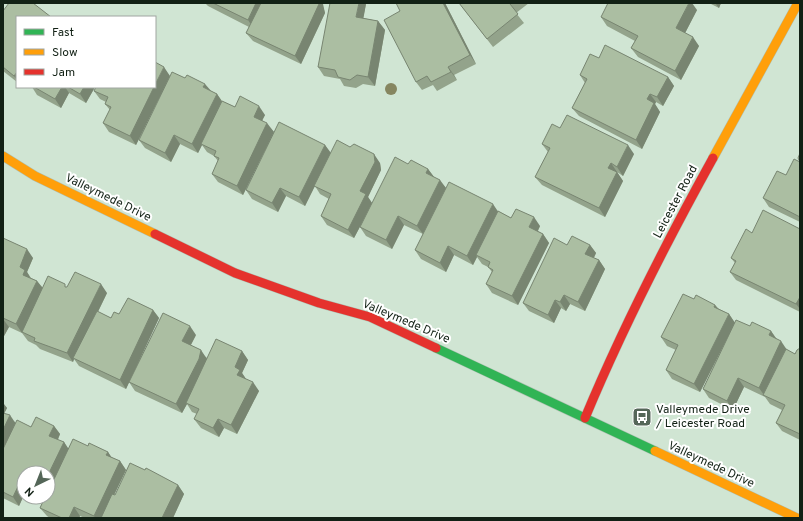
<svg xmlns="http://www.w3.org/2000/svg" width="803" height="521" viewBox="0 0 803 521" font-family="Overpass,sans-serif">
  <rect width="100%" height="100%" fill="#d0e5d3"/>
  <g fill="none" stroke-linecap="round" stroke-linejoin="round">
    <defs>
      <polyline id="fast" points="436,348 655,451"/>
      <g id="slow">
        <polyline points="3,156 35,176 155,234"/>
        <polyline points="713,158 798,3"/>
        <polyline points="655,451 797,518"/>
      </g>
      <g id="jam">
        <polyline points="155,234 235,273 319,303 370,317 436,348"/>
        <path d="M585,418c37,-89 81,-175 128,-260"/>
      </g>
    </defs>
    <!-- fast casing -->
    <use href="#fast" stroke="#afc0b2" stroke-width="10"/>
    <!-- slow casing -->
    <use href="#slow" stroke="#afc0b2" stroke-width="10"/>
    <!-- jam casing -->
    <use href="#jam" stroke="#afc0b2" stroke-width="10"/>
    <!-- fast -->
    <use href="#fast" stroke="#30b455" stroke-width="9"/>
    <!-- slow -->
    <use href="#slow" stroke="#ff9f0a" stroke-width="9"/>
    <!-- jam -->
    <use href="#jam" stroke="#e5322d" stroke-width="9"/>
  </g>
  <!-- trees -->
  <circle fill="#868660" cx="391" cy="89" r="6"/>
  <!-- wall -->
  <g fill="#93a38b">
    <polygon points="205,3 322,3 325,13 301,64 253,41 246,33 249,27 208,6"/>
    <polygon points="445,3 476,64 454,75 457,80 437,91 433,85 422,90 416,82"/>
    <polygon points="459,3 529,3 516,13 524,23 493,47"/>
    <polygon points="709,3 721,3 719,8"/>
    <polygon points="366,4 363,18 378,21 385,30 375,86 363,84 356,88 344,86 340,79 324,76 318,67"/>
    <polygon points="697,10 685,33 699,46 681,80 638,57 631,48 635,41 607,26 601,17"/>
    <polygon points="3,11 17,17 17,82 3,71"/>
    <polygon points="599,58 668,77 674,86 663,106 656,102 655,104 660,112 642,149 579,116 572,108 585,83 580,75"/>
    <polygon points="170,76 136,145 109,132 103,123 110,110 105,104 106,102 100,99 94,91"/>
    <polygon points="32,87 95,87 86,103 69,93 61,108 37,95"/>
    <polygon points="211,91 217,94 222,101 235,107 265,115 262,120 274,132 243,195 218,182 212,174 218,161 214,156 207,152 202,145 198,153 180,144 171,162 145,148 139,140"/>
    <polygon points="560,128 634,154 623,176 617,172 623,181 605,217 542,185 535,177 548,152 542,144"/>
    <polygon points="325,145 330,153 380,163 381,170 368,197 372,203 408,164 428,169 434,177 446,188 498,211 511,218 540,226 538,231 543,234 549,243 518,305 492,293 486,284 492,272 488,267 482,264 477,257 473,265 454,255 446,272 421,259 415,250 423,234 404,225 392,249 366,236 360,227 354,238 327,225 321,216 329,199 320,194 315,186 305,206 286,196 278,212 252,199 246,190"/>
    <polygon points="800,153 800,222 769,207 763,198 800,162"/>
    <polygon points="800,229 800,312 736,280 730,272 735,263 731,258 752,233"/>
    <polygon points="3,238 33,258 27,272 31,278 37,281 43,288 67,287 107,293 98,312 111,318 119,314 153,310 159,318 126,389 79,366 74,359 73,362 40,349 36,345 28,341 22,333 9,327 4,336 3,336"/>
    <polygon points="567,245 590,245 596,253 594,258 599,260 605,269 585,311 570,304 566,311 561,308 554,323 529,311 523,303"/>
    <polygon points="694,299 715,305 719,309 729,314 735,323 771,331 776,338 787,350 795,354 800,348 800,440 782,431 776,423 782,410 770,404 765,397 744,387 733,410 709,398 703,389 728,337 700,392 672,379 666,370 676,350 667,346 661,337"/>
    <polygon points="196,335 191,345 207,358 242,351 248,360 242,373 246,379 259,391 237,434 224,428 219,437 201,428 194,419 197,414 192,412 187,404 182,413 135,391 129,382"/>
    <polygon points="3,403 7,408 4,413 16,423 31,427 54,426 60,434 58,440 64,442 68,449 88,446 108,452 111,457 120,461 126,470 114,495 178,485 184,494 173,518 85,518 80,516 79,518 50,518 47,516 40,508 44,499 40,497 48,497 24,473 24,495 19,506 3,498"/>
  </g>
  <!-- shaded-wall -->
  <g fill="#788571">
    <polygon points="256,3 266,3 254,29 248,20"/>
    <polygon points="319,3 322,3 323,4 325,13 301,64 295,56"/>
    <polygon points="359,3 366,3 366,4 362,26 356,17"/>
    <polygon points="443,3 445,3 476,64 470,55"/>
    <polygon points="689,3 692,3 697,10 683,37 676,28"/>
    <polygon points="715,3 721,3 719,8"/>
    <polygon points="378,21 385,30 375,86 368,77"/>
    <polygon points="693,37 699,46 681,80 675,71"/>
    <polygon points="164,67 170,76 136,145 130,136 154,87 155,87 155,85"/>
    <polygon points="448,67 454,75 457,80 451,72"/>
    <polygon points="17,72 17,80 14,76"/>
    <polygon points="668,77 674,86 663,106 657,97"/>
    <polygon points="205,84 212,92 203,87"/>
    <polygon points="62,87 65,87 69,93 61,108 55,99"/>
    <polygon points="84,87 95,87 86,103 80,94"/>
    <polygon points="217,94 223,103 201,144 202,145 198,153 192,144"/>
    <polygon points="650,94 656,102 655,104 660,112 642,149 636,140 647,99"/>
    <polygon points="259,106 265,115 260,125 254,117"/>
    <polygon points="267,123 274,132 243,195 237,186"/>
    <polygon points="174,135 180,144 171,162 165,153"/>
    <polygon points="325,145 331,153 305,206 299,197"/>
    <polygon points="628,145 634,154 623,176 617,167"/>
    <polygon points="374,154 380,163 381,170 368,197 372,203 354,238 348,230 360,191"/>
    <polygon points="611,163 623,181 605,217 599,208 608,168"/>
    <polygon points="428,169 434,177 426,173"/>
    <polygon points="440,180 446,188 423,234 417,226"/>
    <polygon points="280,188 286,196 278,212 272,203"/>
    <polygon points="493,204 499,213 476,255 477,257 473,265 467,256"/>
    <polygon points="398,216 404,225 392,249 386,240"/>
    <polygon points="534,217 540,226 535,236 529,227"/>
    <polygon points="543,234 549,243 518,305 512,296"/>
    <polygon points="590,245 596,253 591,263 585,254"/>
    <polygon points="448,246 454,255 446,272 440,263"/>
    <polygon points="27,249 33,258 27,272 31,279 23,275 20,267"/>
    <polygon points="599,260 605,269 585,311 578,302"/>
    <polygon points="37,281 44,290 22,333 16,324"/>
    <polygon points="101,284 107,293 75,358 73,358 74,359 73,362 67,353"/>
    <polygon points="564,295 570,304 566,311 560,302"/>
    <polygon points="800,297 800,309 796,304"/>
    <polygon points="555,300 561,308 554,323 548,315"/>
    <polygon points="715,305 721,313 714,307"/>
    <polygon points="153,310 159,318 126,389 120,380"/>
    <polygon points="729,314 735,323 700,392 694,384"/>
    <polygon points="3,319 9,327 4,336 3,335"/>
    <polygon points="190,326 196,335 188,350 182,341"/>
    <polygon points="771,331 777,340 769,335"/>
    <polygon points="781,341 787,350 764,395 759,388"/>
    <polygon points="201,350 207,359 186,403 187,404 182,413 176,404"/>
    <polygon points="242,351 248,360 242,373 246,379 244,384 237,375 235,367"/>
    <polygon points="738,378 744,387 733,410 727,401"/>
    <polygon points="253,382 259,391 237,434 231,425"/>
    <polygon points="3,403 7,408 3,416"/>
    <polygon points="10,415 16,424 3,452 3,430"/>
    <polygon points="218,419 224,428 219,437 213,428"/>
    <polygon points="54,426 60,434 55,445 49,436"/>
    <polygon points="64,442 70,451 48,497 48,475"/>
    <polygon points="108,452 114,461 106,455"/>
    <polygon points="120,461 126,470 103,518 95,518 94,516"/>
    <polygon points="20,482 24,487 24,495 19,506 13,497"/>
    <polygon points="178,485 184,494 173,518 162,518"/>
    <polygon points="74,507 80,516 79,518 69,518"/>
  </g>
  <!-- building -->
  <g fill="#abbea2" stroke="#788571">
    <polygon points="9,3 33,3 51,17 17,17 17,72 14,76 3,67 3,11"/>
    <polygon points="213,3 256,3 248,20"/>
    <polygon points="261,3 319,3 319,4 295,56 246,33"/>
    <polygon points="330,3 359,3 356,17 378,21 368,77 357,75 350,80 338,77 335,70 318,67"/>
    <polygon points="396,3 443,3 470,55 448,67 451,72 431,82 427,76 416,82 384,20 400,11"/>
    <polygon points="459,3 511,3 510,4 518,14 487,39"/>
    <polygon points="608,3 689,3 676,28 693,37 675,71 631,48 638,36 601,17"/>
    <polygon points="605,45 668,77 657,97 650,94 647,99 654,103 636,140 572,108 587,79 580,75 590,54 599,58"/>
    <polygon points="155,62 164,67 155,85"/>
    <polygon points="172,72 185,78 187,75 205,84 203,87 217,94 192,144 174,135 165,153 139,140"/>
    <polygon points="34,87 62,87 55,99"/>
    <polygon points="68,87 84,87 80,94"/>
    <polygon points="96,87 154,87 130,136 103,123 111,107 105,104 108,97 94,91"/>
    <polygon points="240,96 259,106 254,117 267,123 237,186 212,174 219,158 214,156 216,151 201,144 222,101 235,107"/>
    <polygon points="567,115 628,145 617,167 611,163 608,168 617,172 599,208 535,177 550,148 542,144 552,124 560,128"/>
    <polygon points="279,122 325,145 299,197 280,188 272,203 246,190"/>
    <polygon points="337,140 350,147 354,144 374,154 375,162 360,191 366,194 348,230 321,216 331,194 314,186"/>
    <polygon points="800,153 800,217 763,198 777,171 786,175 794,159 800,162 798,158"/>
    <polygon points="395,157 408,164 411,160 428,169 426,173 440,180 417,226 398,216 386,240 360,227"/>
    <polygon points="449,182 493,204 467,256 448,246 440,263 415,250"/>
    <polygon points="516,209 534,217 529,227 543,234 512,296 486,284 493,270 488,267 490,262 476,255 498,211 511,218"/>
    <polygon points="763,210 800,229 800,297 796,304 730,272 736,261 731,258 746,229 752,233"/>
    <polygon points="572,236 590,245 585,254 599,260 578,302 564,295 560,302 555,300 548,315 523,303 554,238 567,245"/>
    <polygon points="3,238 27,249 20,267 25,270 23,275 37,281 16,324 3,318"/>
    <polygon points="75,272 101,284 67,353 34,341 35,338 22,332 48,276 65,284 65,287 67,287"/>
    <polygon points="683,294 694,299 696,295 715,305 714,307 729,314 694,384 666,370 678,345 661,337"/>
    <polygon points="128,298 153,310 120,380 73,358 97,311 111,318 114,312 119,314"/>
    <polygon points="163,313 190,326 182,341 201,350 199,359 176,404 129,382"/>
    <polygon points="736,320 750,326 752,322 771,331 769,335 781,341 759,388 738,378 727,401 703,389"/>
    <polygon points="216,339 242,351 235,367 240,370 237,375 253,382 231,425 218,419 213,428 194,419 199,409 186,403"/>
    <polygon points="800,348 800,434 776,423 785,405 763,395 786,349 795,354 797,350"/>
    <polygon points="3,413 10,415 3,430"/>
    <polygon points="36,417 54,426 49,436 64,442 48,475 48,473 24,473 24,484 20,482 13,497 3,492 3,449 17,420 31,427"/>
    <polygon points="73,439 88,446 89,443 108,452 106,455 120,461 94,516 74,507 69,518 62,518 40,508 45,497 48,497 48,492"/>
    <polygon points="130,463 145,470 146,468 178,485 162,518 101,518 112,494 115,495"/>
  </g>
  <!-- icons -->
  <defs>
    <symbol id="bus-square" viewBox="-11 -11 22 22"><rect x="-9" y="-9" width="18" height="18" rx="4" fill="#546658" stroke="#fff"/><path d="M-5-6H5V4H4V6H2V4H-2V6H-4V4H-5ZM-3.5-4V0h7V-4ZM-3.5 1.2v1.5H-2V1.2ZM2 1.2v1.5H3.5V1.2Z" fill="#fff"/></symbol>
  </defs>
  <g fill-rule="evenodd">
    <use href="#bus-square" x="631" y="406" width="22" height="22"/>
  </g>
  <g text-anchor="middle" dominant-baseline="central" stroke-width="4" stroke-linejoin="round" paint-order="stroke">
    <!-- street labels -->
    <g font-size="12" fill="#122115" stroke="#fff">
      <text transform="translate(108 198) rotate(26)">Valleymede Drive</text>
      <text transform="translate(676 202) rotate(-62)">Leicester Road</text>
      <text transform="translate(406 322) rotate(23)">Valleymede Drive</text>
      <text transform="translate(711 465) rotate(25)">Valleymede Drive</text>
    </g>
    <!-- poi labels -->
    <g font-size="12" fill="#122115" stroke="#fff" text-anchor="start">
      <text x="656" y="410">Valleymede Drive<tspan x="656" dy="14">/ Leicester Road</tspan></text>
    </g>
  </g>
  <!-- border -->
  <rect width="803" height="521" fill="none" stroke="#122115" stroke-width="8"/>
  <!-- legend -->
  <rect x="16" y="16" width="140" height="72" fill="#ffffff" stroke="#a0a6a1"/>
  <rect x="24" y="29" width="20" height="6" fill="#30b455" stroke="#a0a6a1"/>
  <text x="52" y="36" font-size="12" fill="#122115">Fast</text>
  <rect x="24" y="49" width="20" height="6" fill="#ff9f0a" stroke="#a0a6a1"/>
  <text x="52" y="56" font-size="12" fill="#122115">Slow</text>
  <rect x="24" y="69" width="20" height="6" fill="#e5322d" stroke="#a0a6a1"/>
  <text x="52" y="76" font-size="12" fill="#122115">Jam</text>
  <!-- north arrow -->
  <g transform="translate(36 485) rotate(223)"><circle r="19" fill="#ffffff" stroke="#a0a6a1"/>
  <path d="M0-3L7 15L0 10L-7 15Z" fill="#546658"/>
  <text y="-6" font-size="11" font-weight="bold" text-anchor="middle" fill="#122115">N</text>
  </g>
</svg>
